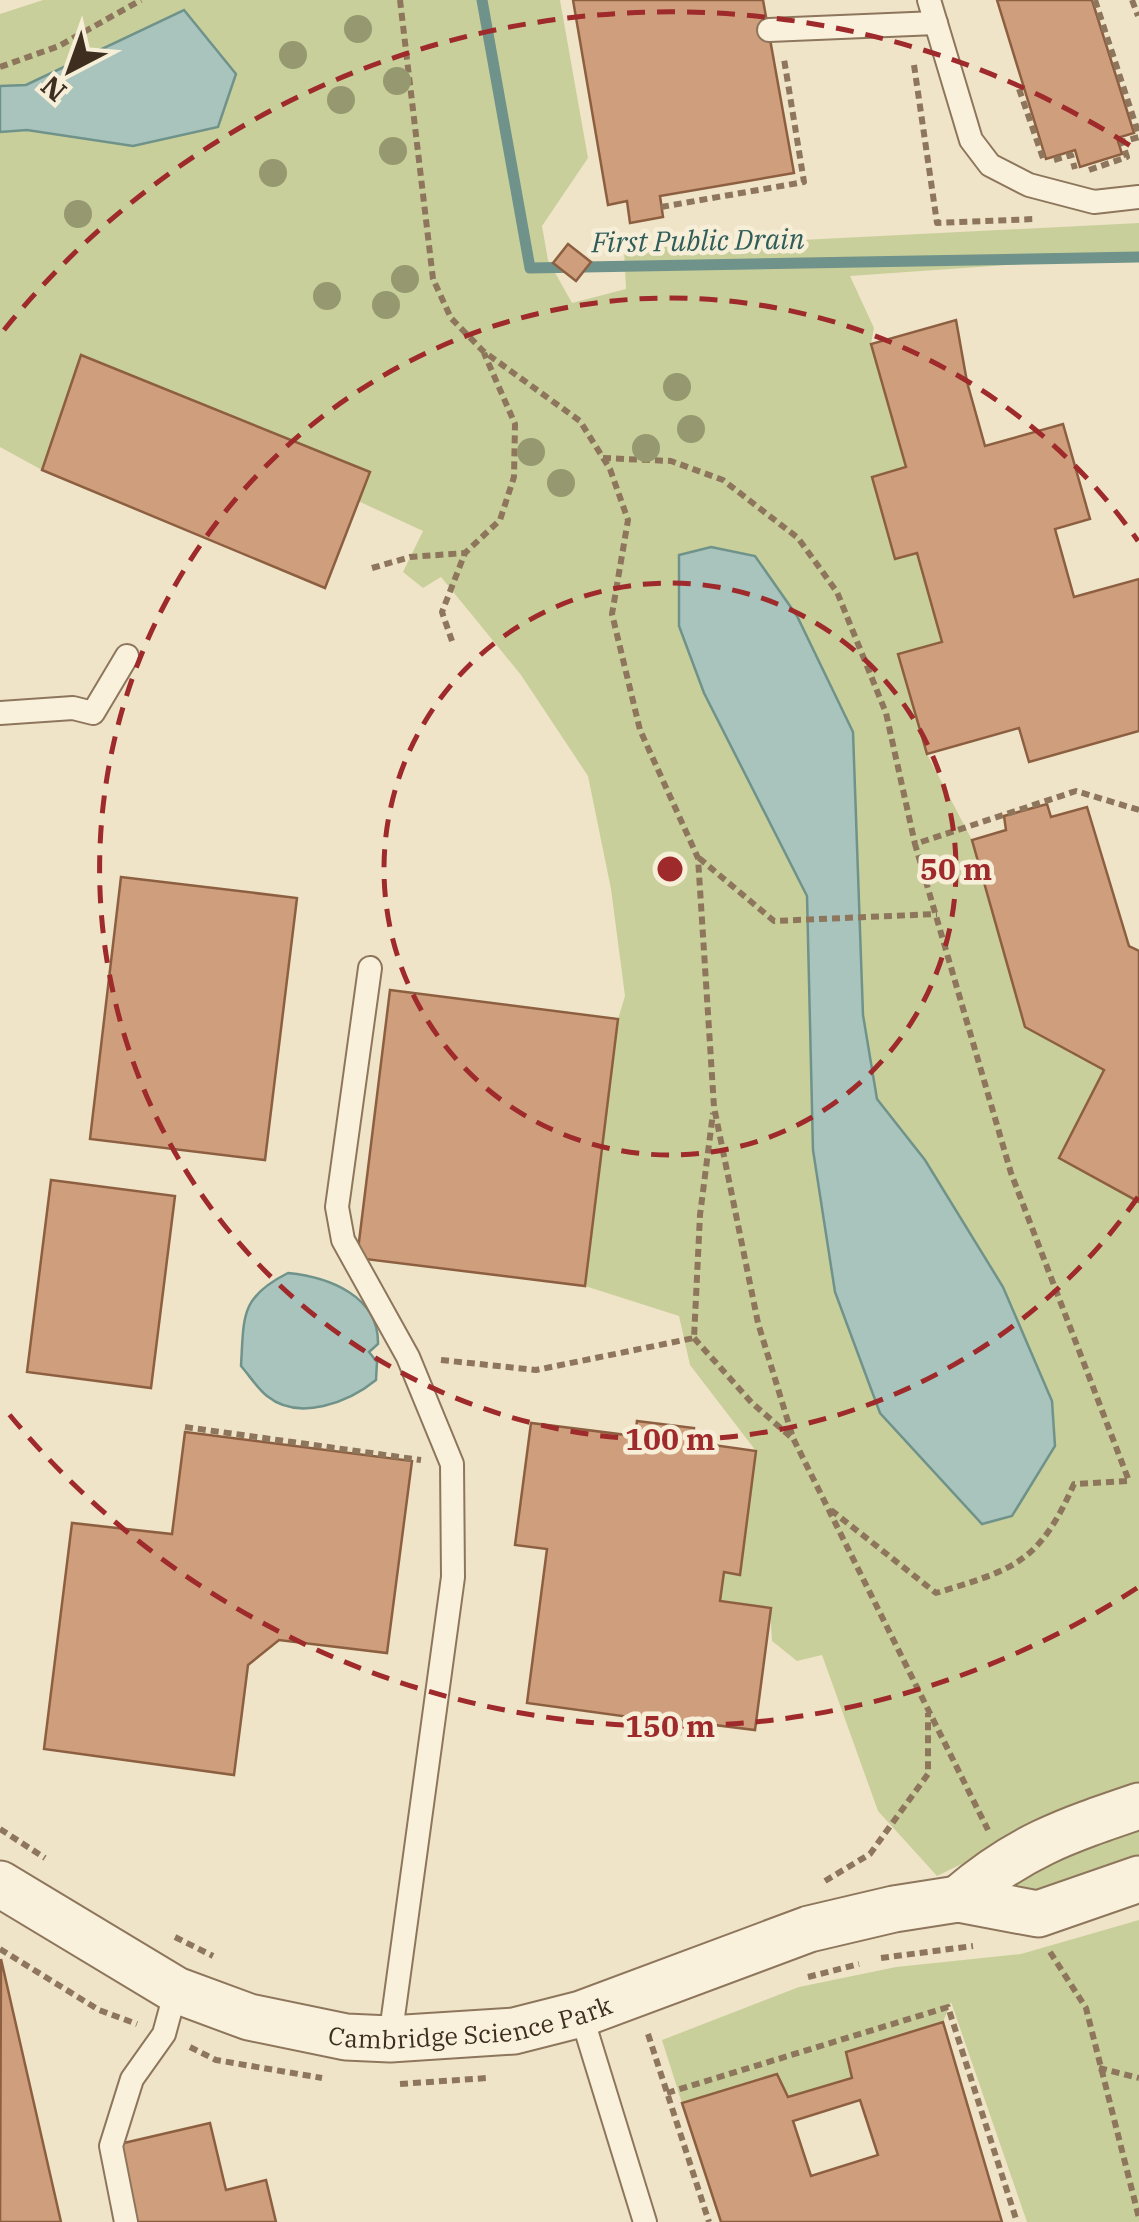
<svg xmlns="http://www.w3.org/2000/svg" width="1139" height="2222" viewBox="0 0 1139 2222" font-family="'IBM Plex Serif',serif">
  <rect width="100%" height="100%" fill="#f0e4c8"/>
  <!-- green -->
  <g fill="#c9cf9b" fill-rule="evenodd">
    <path d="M43,0h517l28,158 -46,68 6,34 24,43 54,-14 -2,-40 515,-26v33l-289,20 24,52 -3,16 35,123 -34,10 23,82 22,-6 25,89 -44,13 29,99 45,86 53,186 79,44 -45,88 80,44v592l-110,37 -92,45 -59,-65 -56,-156 -25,6 -25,-20 -2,-33 -50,-7 4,-29 16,2 16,-123 -66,-86 -11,-49 -94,-30 33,-267 7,-23 -14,-107 -23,-113 -67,-101 -80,-98 -18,11 -20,-16 20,-41 -65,-30 11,-29 -287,-117 -40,115 -42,-23v-315l27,-2 157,-120 -158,75 -26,1v-72zM679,555l184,460 14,84 48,61 78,127 24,199 -15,30 -30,8 -102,-111 -45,-121 -22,-142 -6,-254 -103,-203 -25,-67z"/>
    <polygon points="1139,1821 1139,1863 1052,1893 997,1885"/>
    <polygon points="1139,1920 1139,2222 1027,2222 951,2002 943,2022 847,2052 852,2078 788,2097 777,2074 682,2103 662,2040 799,1987 896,1967 1021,1954"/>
  </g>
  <!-- water -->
  <g fill="#a9c4bc" stroke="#6f938a" stroke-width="2.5">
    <polygon points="184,10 236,74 218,127 133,146 27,130 0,132 0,86 26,85"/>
    <polygon points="711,547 755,556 797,616 853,732 863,1015 877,1099 925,1160 1003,1287 1052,1401 1055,1446 1012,1516 982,1524 880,1413 835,1292 813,1150 807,896 704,693 679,626 679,555"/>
    <path d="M288,1273c41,4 91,23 90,71l-9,8 8,10 -1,18c-27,22 -77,42 -109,16 -10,-8 -18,-21 -26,-30 3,-50 -1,-69 47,-93z"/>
  </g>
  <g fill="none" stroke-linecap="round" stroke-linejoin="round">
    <!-- stream -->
    <polyline stroke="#6f938a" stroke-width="11" points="482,0 530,268 1139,257"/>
  </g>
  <!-- building -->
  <g fill="#cf9f7d" stroke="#8d5f41" stroke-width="2.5" fill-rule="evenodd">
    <polygon points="573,0 763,0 794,173 660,196 663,217 630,223 627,201 608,205"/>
    <polygon points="997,0 1092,0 1134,133 1117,138 1122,154 1080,167 1075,150 1046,159"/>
    <polygon points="568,244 591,262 576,281 553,263"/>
    <polygon points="956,320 967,382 985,446 1063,424 1090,519 1055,529 1074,597 1139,579 1139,731 1029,762 1019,728 927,754 898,654 942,642 917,553 895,559 872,477 906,467 871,344"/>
    <polygon points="81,355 370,472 325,588 42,470"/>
    <polygon points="1047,804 1051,817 1087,807 1129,946 1139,951 1139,1202 1059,1158 1104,1070 1025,1027 972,840 1006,830 1004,816"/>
    <polygon points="121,877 297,898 265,1160 90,1139"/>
    <polygon points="390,990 618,1019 585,1286 357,1258"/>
    <polygon points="51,1180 175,1196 151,1388 27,1372"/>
    <polygon points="637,1421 694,1428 692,1442 756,1451 740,1575 724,1572 720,1601 771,1608 755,1730 682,1721 680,1734 636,1728 637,1718 527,1703 547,1549 515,1545 531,1423 635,1436"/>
    <polygon points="185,1432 412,1461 387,1653 279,1640 248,1665 234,1775 44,1749 72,1523 172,1534"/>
    <polygon points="1,1959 61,2222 0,2222"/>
    <path d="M943,2022l59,200h-281l-39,-119 95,-29 11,23 64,-19 -6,-26zM860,2100l18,55 -67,21 -18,-55z"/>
    <polygon points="210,2123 226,2190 266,2180 276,2222 128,2222 111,2146"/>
  </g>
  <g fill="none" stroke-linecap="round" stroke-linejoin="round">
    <defs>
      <g id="service">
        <polyline points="929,0 971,140 990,165 1029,185 1094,202 1139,197"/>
        <polyline points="769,30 936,23"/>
        <polyline points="0,713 73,708 93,713 127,656"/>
        <polyline points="370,968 337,1207 343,1240 408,1357 452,1464 453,1577 390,2039"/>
        <polyline points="581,2014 645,2222"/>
        <polyline points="126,2222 111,2146 132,2079 164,2034 176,1990"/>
      </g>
      <g id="minor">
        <path id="s1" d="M0,1884l176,106 73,27 97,20 44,2 124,-8 67,-17 228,-85 85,-20 64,-10 80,15 101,-35"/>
        <path d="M958,1899c60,-52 107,-68 181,-93"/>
      </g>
    </defs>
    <!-- service casing -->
    <use href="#service" stroke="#8d765c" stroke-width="26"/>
    <!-- minor casing -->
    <use href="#minor" stroke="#8d765c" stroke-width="49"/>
    <!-- path -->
    <g stroke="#8d765c" stroke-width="6" stroke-dasharray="8 5" stroke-linecap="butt">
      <polyline points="400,0 433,279 451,318 483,351 580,421 610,469 628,520 612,614 640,730 698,858 714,1107 758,1323 793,1438 988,1830"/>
      <polyline points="1095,0 1139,135"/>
      <polyline points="1132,0 1138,16"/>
      <polyline points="914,65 937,223 1035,219"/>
      <polyline points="0,67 59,46 141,0"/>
      <polyline points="1019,89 1044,161"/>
      <polyline points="1054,160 1071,155 1075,169"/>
      <polyline points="1089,170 1127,157 1122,142 1139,137"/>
      <polyline points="661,207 804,182 784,59"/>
      <polyline points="603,458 671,461 723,480 798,538 837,592 886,713 915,844"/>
      <polyline points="372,568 410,557 465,553"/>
      <polyline points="452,641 442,612 465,553 500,520 514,477 515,424 484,353"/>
      <polyline points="699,858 774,921 937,914"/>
      <polyline points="694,1338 752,1403 791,1437"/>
      <polyline points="441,1360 536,1370 694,1338 700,1215 713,1113"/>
      <polyline points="185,1427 421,1460"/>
      <path d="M831,1510l105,83c79,-24 103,-30 138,-109l55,-3 -118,-308 -96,-329 161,-53 63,19"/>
      <polyline points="0,1829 45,1858"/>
      <polyline points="825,1881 870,1854 928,1774 928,1713"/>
      <polyline points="175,1937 213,1956"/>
      <polyline points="0,1949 99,2010 137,2024"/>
      <polyline points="1050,1952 1086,2008 1139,2218"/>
      <polyline points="881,1958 973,1946"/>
      <polyline points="808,1977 859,1964"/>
      <polyline points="648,2034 709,2222"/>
      <polyline points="190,2047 216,2060 322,2078"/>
      <polyline points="1099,2068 1139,2078"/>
      <polyline points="400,2084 487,2078"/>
      <polyline points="667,2093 948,2007 1017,2222"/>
    </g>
    <!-- service -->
    <use href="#service" stroke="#faf1dc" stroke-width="22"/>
    <!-- minor -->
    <use href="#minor" stroke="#faf1dc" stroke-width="45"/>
  </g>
  <!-- trees -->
  <g fill="#96986f">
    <circle cx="358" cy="29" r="14"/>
    <circle cx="293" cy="55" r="14"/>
    <circle cx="397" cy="81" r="14"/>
    <circle cx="341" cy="100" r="14"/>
    <circle cx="393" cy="151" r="14"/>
    <circle cx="273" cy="173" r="14"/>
    <circle cx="78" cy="214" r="14"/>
    <circle cx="405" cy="279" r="14"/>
    <circle cx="327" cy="296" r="14"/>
    <circle cx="386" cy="305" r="14"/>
    <circle cx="677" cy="387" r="14"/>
    <circle cx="691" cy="429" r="14"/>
    <circle cx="646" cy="448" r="14"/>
    <circle cx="531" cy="452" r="14"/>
    <circle cx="561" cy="483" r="14"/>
  </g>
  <!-- distance rings -->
  <g fill="none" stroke="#9e2a2b" stroke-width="5" stroke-dasharray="18 12">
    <circle cx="670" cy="869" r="286"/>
    <path d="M1138 1197A571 571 0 1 1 1138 541"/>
    <path d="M1137 1588A857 857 0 0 1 4 1408M4 330A857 857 0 0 1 1137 150"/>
  </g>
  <g text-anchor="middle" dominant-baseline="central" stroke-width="9" stroke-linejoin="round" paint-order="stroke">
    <!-- street labels -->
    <g font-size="25" fill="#3d2e20" stroke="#f7eed8">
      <text stroke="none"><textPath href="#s1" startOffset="508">Cambridge Science Park</textPath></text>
    </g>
    <!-- water labels -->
    <g font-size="28" font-style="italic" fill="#2f5d5a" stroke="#f7eed8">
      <text transform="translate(698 240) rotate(-1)">First Public Drain</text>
    </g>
  </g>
  <circle cx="670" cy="869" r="15" fill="#9e2a2b" stroke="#f7eed8" stroke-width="5"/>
  <g font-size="30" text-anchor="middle" font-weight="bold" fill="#9e2a2b" stroke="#f7eed8" stroke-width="9" stroke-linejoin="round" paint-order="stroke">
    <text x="956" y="880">50 m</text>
    <text x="670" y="1450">100 m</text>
    <text x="670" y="1737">150 m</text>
  </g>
  <!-- north arrow -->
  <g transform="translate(70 70) rotate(221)" stroke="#f7eed8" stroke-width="8" paint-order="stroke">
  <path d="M0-8L18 38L0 25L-18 38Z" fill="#3d2e20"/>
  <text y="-15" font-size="28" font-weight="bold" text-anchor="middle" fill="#3d2e20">N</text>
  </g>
</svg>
